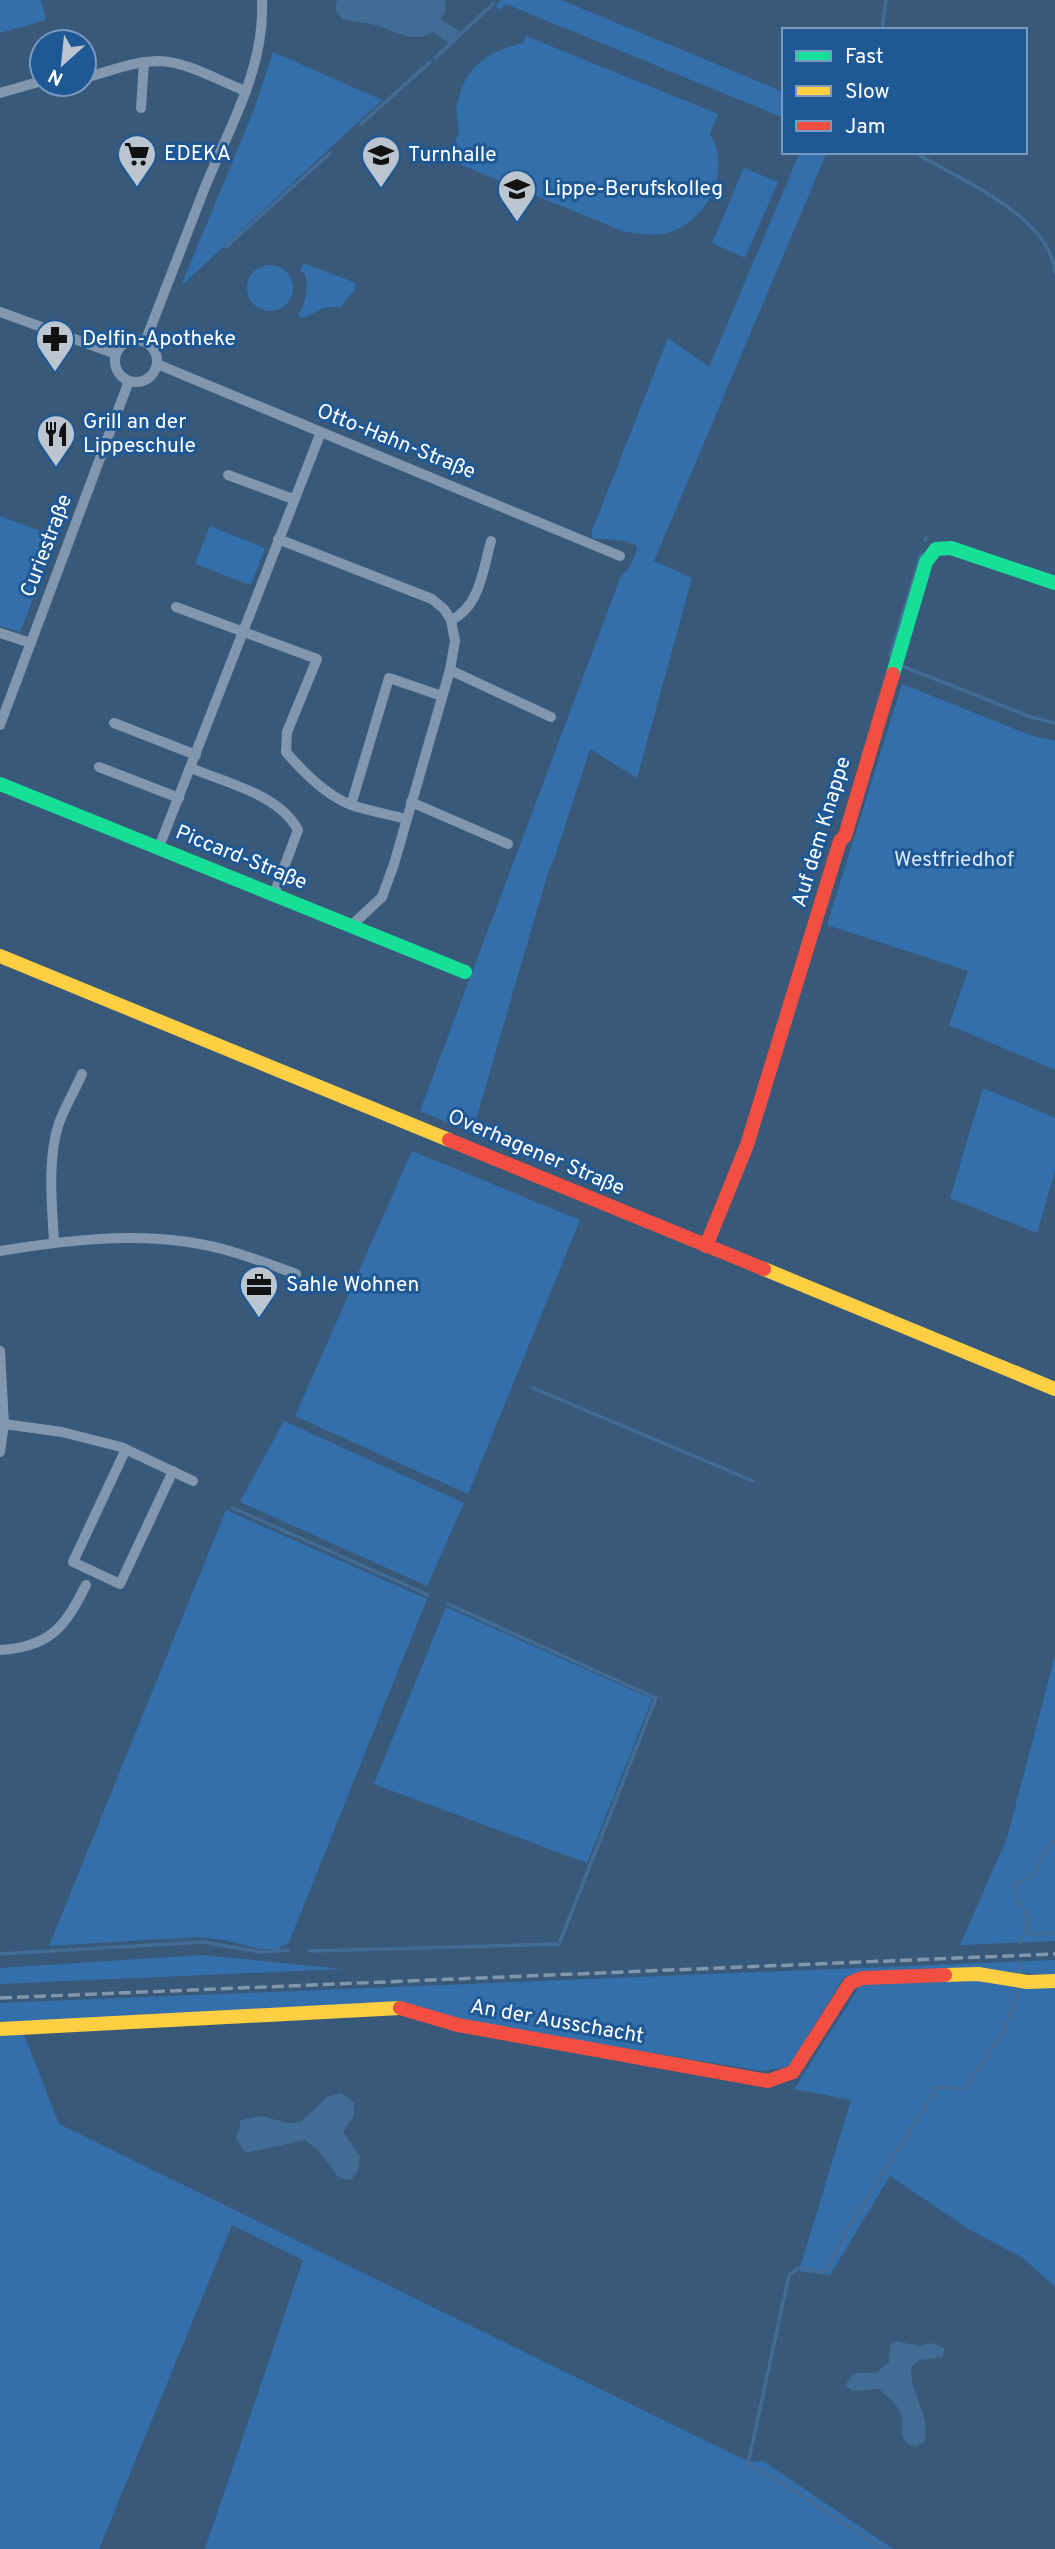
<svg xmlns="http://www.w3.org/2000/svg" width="1055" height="2549" viewBox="0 0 1055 2549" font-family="Overpass,sans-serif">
  <rect width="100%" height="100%" fill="#39597a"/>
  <!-- green -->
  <g fill="#336fab">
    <polygon points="0,0 41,0 46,20 0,33"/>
    <polygon points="501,0 561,0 784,92 784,118 506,4 499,10 496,5"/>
    <path d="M526,36l192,78 -8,20c21,34 1,80 -34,96 -18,8 -36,4 -54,1l-175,-72c3,-8 9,-17 11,-25 2,-9 -3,-19 -1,-28 7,-39 29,-54 66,-63z"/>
    <polygon points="273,52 382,100 181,286 253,112"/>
    <path d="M800,152h27l-173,409 38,17 -55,200 -47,-29 -35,108 -6,12 -77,264 -52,-22 201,-535c9,-8 15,-18 16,-30l-12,-5 -33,-3v-7l76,-193 41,29z"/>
    <polygon points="744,168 778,182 745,258 712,243"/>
    <path d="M303,263l53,20 -1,7 -15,17h-15l-21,11 -6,-2c7,-14 11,-26 7,-42l-5,-3z"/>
    <circle cx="270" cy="288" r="23"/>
    <polygon points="0,516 57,537 20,632 0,626"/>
    <polygon points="210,526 265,548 251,585 195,564"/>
    <polygon points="902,684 1030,735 1055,741 1055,1070 949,1025 968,971 827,925"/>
    <polygon points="983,1088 1055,1118 1055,1171 1037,1233 950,1198"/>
    <polygon points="412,1151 580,1220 468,1494 295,1416"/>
    <polygon points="284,1421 464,1503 427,1586 240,1502"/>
    <polygon points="226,1510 427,1599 289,1942 278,1949 260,1949 224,1940 197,1937 49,1946"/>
    <polygon points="446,1607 652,1699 587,1863 374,1784"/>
    <polygon points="1055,1656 1055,1941 960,1945 1007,1838"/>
    <polygon points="202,1955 343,1969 0,1984 0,1968"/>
    <path d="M1055,1960v15c-25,0 -50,-4 -75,-5 -45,-1 -90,4 -135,6l-57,91 -27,4 -301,-50 -63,-19 -397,21v-20z"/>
    <polygon points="1009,1980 1055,1988 1055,2287 1023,2258 970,2230 890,2176 830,2275 799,2271 851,2100 794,2089 861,1984"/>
    <polygon points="23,2032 59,2124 749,2462 763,2461 893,2549 205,2549 303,2260 232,2225 99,2549 0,2549 0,2036"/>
  </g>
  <!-- water -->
  <g fill="#426b95">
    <path d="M337,0h108l1,10 -5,9 19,13 -11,11 -16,-11c-21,13 -37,-2 -58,-7 -11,-3 -22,-3 -33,-6l-7,-10z"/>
    <polygon points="341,2093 354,2102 354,2116 343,2132 360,2156 358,2171 351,2180 339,2178 319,2151 305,2140 246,2153 236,2139 241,2120 262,2116 287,2123 301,2122 327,2097"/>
    <path d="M895,2341l24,5 12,-3 13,5 -1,9 -23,3 -8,6c-5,27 21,48 12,76l-9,5c-21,-9 -9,-15 -14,-32 -3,-11 -14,-19 -22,-26l-26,2 -7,-5c4,-16 16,-13 30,-13l13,-11 1,-17z"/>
  </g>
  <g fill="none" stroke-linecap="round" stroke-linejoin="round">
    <!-- stream -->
    <g stroke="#426b95" stroke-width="3.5">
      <polyline points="882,30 886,0"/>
      <polyline points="435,58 494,3"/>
      <polyline points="360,125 430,62"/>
      <path d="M917,152l5,5c41,23 130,62 133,116"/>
      <polyline points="226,247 330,153"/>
      <polyline points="925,541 926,538"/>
      <polyline points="890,655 921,554"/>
      <polyline points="902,666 1031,717 1055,723"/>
      <polyline points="533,1388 753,1481"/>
      <polyline points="233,1508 428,1595"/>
      <polyline points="1024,1934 1055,1933"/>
      <path d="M1020,1943c3,-7 8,-15 8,-23 -1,-15 -21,-22 -11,-38 31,-6 13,-25 38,-42"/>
      <polyline points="310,1951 559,1944 656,1698 448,1604"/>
      <polyline points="0,1954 203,1942 261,1952 288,1950"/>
      <polyline points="1019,1977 1021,1965"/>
      <path d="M883,2549l-84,-55 -51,-30 41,-189 10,-7 25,5 22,-42 91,-144 27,2c23,-32 49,-65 54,-104"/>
    </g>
    <!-- street -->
    <g stroke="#8297ad" stroke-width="10">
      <path d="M84,78c24,-6 50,-17 75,-17 29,1 60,20 87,30"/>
      <polyline points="0,93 42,81"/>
      <polyline points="141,108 144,62"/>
      <polyline points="0,312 116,354"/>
      <circle cx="136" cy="361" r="21"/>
      <path d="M145,342c20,-52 40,-103 60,-155 25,-61 60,-119 57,-187"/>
      <polyline points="157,364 620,556"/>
      <polyline points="228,475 293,499"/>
      <polyline points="278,539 432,599 444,609 451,620"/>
      <path d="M176,607l141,52 -30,73 -1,20c17,20 40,43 65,53 18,6 37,9 55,14"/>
      <polyline points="0,633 31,643"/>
      <polyline points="450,670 551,717"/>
      <polyline points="114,723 196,755"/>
      <polyline points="0,725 129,381"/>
      <polyline points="99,767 179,798"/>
      <path d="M191,768c35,15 88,26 107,62l-24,64"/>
      <polyline points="411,802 508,844"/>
      <polyline points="351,805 389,678 442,696"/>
      <polyline points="159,847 321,432"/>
      <path d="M352,925l30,-28 12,-33 56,-194 5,-29 -4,-21c29,-13 32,-51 40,-79"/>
      <path d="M54,1242c-2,-36 -7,-84 5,-119 6,-16 16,-33 23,-49"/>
      <path d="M0,1251c61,-10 126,-18 188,-9 37,5 73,19 108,32"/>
      <polyline points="0,1351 4,1424 0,1452"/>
      <polyline points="4,1424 62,1432 121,1447 193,1481"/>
      <polyline points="126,1449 73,1562 120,1584 173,1471"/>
      <path d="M0,1650c50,-3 65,-23 86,-65"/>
    </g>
    <!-- fast -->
    <g stroke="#16e098" stroke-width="14">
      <polyline points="893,674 926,562 936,549 951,548 1055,583"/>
      <polyline points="0,784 465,972"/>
    </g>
    <!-- slow -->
    <g stroke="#ffcf43" stroke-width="14">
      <polyline points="0,956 449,1140"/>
      <polyline points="764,1269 1055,1389"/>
      <polyline points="945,1975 978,1974 1027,1982 1055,1981"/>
      <polyline points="0,2029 400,2008"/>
    </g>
    <!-- jam -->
    <g stroke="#f24e42" stroke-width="14">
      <polyline points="449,1140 764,1269"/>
      <polyline points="706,1246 747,1145 840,841 845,836 893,674"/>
      <polyline points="400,2008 458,2025 768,2081 793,2072 850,1983 862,1978 945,1975"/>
    </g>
    <!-- rail -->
    <polyline stroke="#8195ab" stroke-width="3.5" stroke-dasharray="12 5" stroke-linecap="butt" points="0,1998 1055,1954"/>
  </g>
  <!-- icons -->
  <defs>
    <symbol id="supermarket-pin" viewBox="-11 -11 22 30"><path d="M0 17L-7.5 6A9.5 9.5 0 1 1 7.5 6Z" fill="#bac5d0" stroke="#1e5895"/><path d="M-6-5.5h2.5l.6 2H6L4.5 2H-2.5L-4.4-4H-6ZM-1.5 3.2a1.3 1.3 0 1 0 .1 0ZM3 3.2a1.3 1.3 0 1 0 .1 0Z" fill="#111"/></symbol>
    <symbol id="school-pin" viewBox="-11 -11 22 30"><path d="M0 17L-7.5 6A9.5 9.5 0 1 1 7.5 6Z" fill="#bac5d0" stroke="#1e5895"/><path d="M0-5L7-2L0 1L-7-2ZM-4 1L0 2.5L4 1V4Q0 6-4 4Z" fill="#111"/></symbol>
    <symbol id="pharmacy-pin" viewBox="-11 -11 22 30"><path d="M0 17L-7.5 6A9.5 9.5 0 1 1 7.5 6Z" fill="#bac5d0" stroke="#1e5895"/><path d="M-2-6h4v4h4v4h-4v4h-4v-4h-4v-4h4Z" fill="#111"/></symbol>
    <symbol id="restaurant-pin" viewBox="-11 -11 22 30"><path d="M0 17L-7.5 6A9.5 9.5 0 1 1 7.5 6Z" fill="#bac5d0" stroke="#1e5895"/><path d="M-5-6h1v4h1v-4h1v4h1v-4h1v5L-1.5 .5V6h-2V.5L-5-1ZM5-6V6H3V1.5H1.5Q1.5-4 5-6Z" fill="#111"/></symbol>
    <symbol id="office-pin" viewBox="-11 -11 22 30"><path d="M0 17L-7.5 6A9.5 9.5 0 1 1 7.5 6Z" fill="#bac5d0" stroke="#1e5895"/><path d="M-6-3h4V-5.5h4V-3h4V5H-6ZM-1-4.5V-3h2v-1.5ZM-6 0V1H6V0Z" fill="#111"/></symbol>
  </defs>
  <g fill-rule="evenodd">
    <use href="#supermarket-pin" x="115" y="132" width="44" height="60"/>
    <use href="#school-pin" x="359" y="133" width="44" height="60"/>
    <use href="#school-pin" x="495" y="167" width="44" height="60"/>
    <use href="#pharmacy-pin" x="33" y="317" width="44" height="60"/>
    <use href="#restaurant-pin" x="34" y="412" width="44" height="60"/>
    <use href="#office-pin" x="237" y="1263" width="44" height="60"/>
  </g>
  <g text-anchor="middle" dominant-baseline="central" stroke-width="6" stroke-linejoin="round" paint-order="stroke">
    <!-- poi labels -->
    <g font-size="21" fill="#fff" stroke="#1e5895" text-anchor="start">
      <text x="164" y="154">EDEKA</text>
      <text x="408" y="155">Turnhalle</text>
      <text x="544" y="189">Lippe-Berufskolleg</text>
      <text x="82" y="339">Delfin-Apotheke</text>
      <text x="83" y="422">Grill an der<tspan x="83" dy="24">Lippeschule</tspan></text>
      <text x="286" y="1285">Sahle Wohnen</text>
    </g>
    <!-- street labels -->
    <g font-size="21" fill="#fff" stroke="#1e5895">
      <text transform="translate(396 442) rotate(22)">Otto-Hahn-Straße</text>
      <text transform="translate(47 546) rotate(-69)">Curiestraße</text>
      <text transform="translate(822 832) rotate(-73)">Auf dem Knappe</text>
      <text transform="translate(241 858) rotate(22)">Piccard-Straße</text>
      <text transform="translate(536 1153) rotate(23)">Overhagener Straße</text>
      <text transform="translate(557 2022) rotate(10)">An der Ausschacht</text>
    </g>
    <!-- park labels -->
    <g font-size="21" fill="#d7e9fa" stroke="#1e5895">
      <text x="954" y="860">Westfriedhof</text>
    </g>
  </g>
  <!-- legend -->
  <rect x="782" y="28" width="245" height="126" fill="#1e5895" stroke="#789bbf" stroke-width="2"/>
  <rect x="796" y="51" width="35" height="10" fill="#16e098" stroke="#789bbf" stroke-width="2"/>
  <text x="845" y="63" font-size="21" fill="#ffffff">Fast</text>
  <rect x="796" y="86" width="35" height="10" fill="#ffcf43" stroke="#789bbf" stroke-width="2"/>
  <text x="845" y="98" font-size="21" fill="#ffffff">Slow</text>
  <rect x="796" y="121" width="35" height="10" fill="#f24e42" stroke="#789bbf" stroke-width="2"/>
  <text x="845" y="133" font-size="21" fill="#ffffff">Jam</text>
  <!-- north arrow -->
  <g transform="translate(63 63) rotate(207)"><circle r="33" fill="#1e5895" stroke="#789bbf" stroke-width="2"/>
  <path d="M0-5L12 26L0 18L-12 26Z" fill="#bac5d0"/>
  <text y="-10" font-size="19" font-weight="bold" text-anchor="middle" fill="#ffffff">N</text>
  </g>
</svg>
